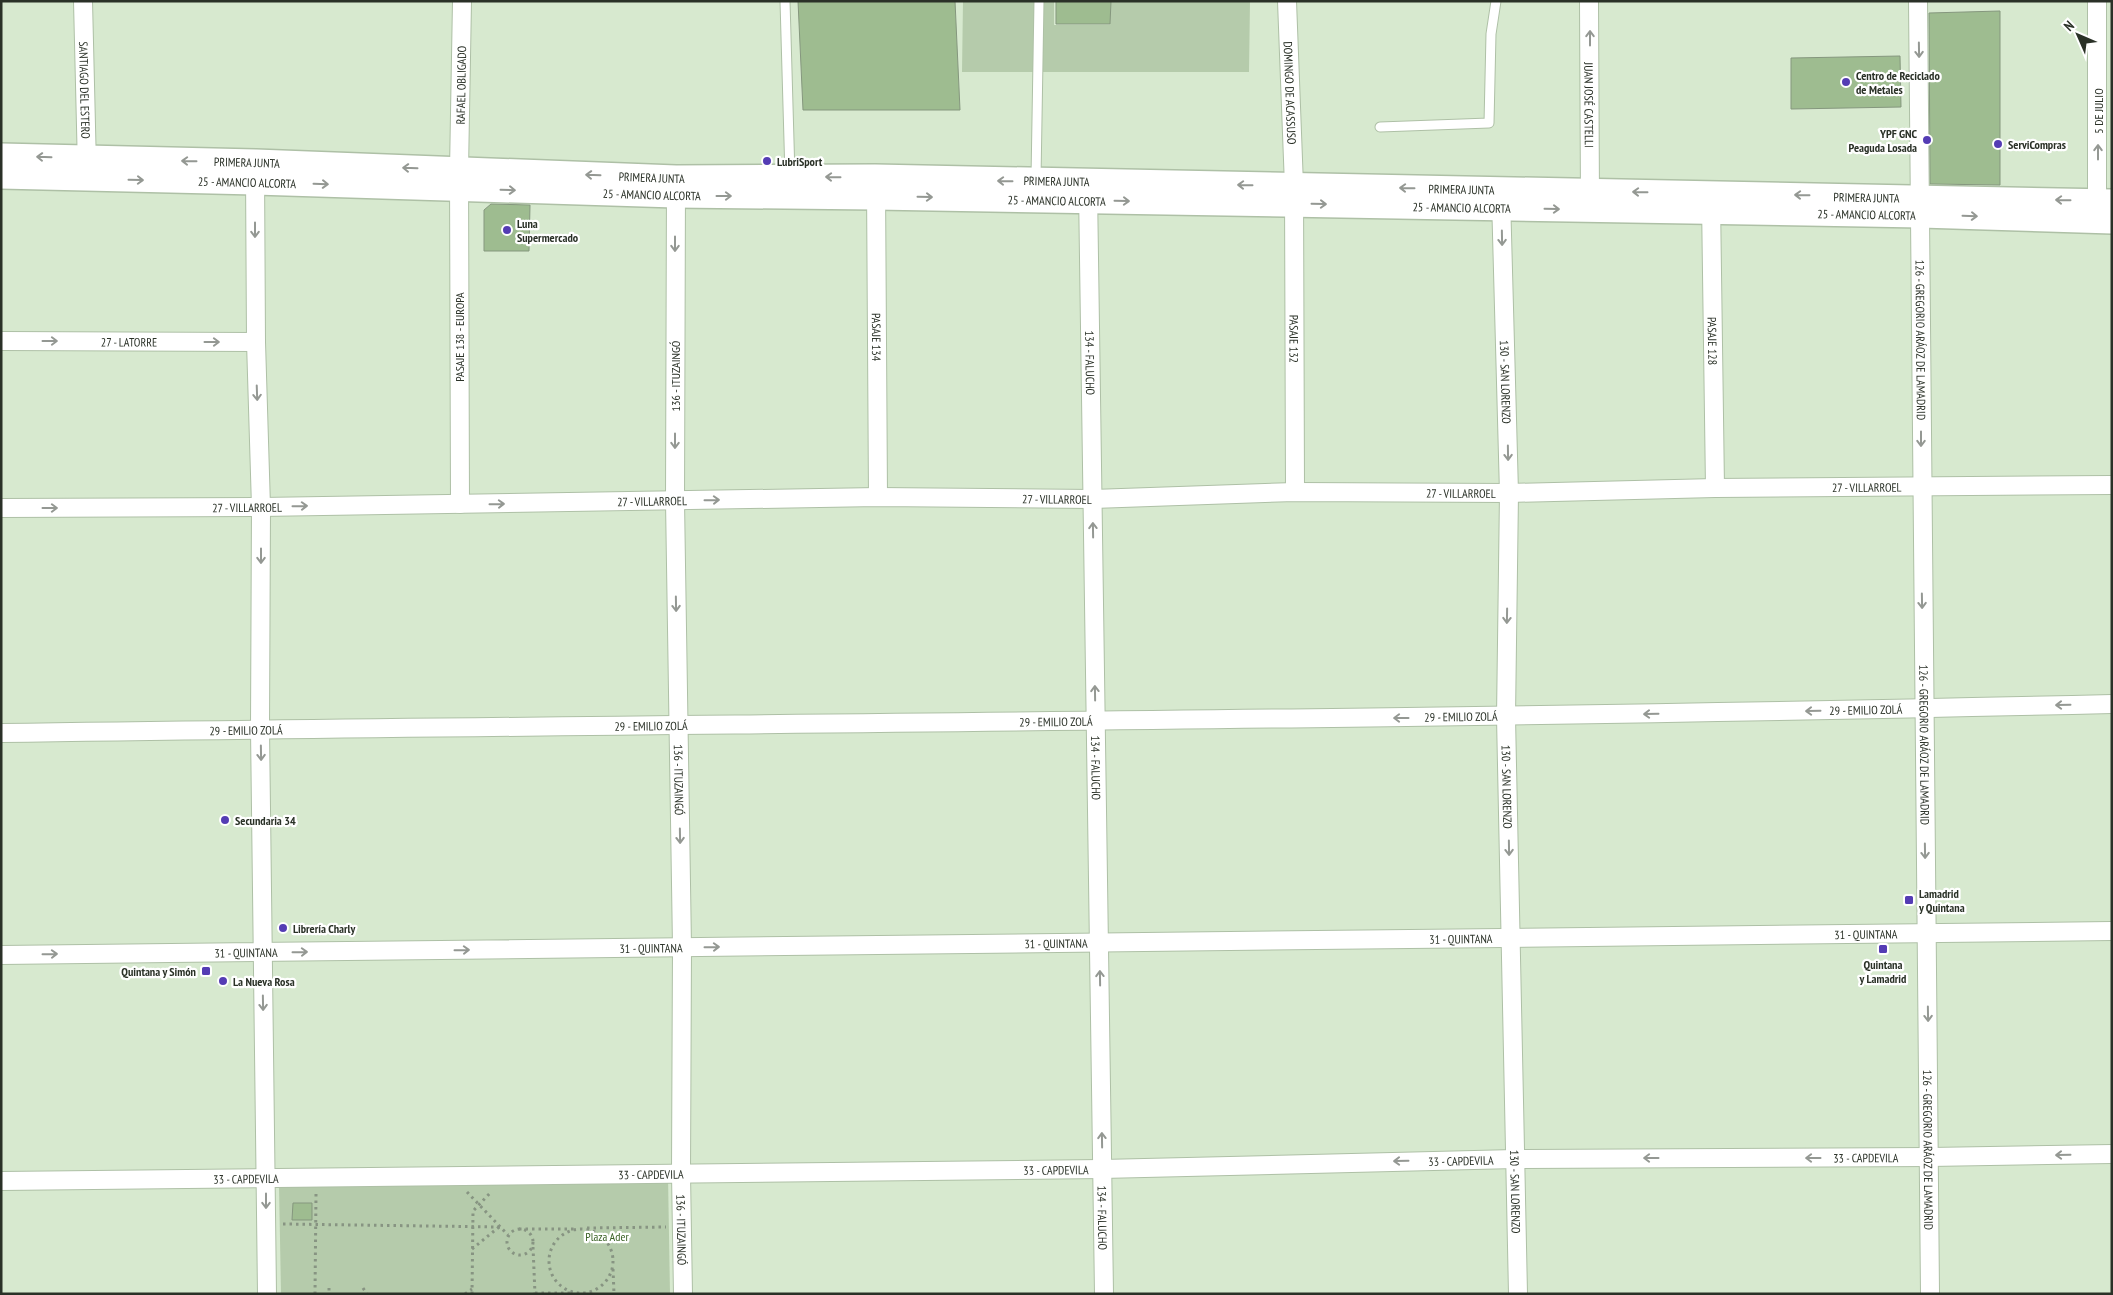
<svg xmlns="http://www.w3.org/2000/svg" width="2113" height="1295" viewBox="0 0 2113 1295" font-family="'PT Sans Narrow',sans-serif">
  <rect width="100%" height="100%" fill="#d7e9cf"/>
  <!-- green -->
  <g fill="#b5cbab">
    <polygon points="963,1 1054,1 1054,25 1110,25 1111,1 1250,1 1249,72 962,72"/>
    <polygon points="668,1176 670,1294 281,1294 279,1185"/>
  </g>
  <!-- building -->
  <g fill="#9ebc90" stroke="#85977e">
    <polygon points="798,1 955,1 960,110 803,110"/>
    <polygon points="1056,1 1111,1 1110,24 1056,24"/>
    <polygon points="2000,11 2000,185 1930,184 1929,13"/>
    <polygon points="1900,56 1901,107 1791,109 1791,58"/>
    <polygon points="491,204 530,205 529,251 484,251 484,210"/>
    <polygon points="293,1203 312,1203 312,1220 292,1220"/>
  </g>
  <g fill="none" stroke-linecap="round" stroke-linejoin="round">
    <defs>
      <g id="service">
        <polyline points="785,1 790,176"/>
        <polyline points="1380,127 1489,123 1491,34 1496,1"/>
        <polyline points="1036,178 1039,1"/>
      </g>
      <g id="minor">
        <path id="s1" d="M83,1l4,167"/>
        <path id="s2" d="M1287,1l7,185 1,306"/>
        <path id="s3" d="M1589,1l1,200"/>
        <path id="s4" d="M1918,1l12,1293"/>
        <polyline points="2097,1 2097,213"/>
        <polyline points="255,170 256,342 261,507 260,729 267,1294"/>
        <path id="s5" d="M676,184l-1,317 7,446 -1,227 2,120"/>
        <path id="s6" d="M876,185l2,312"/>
        <path id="s7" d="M1088,189l16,1105"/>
        <path id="s8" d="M1501,197l8,296 -3,224 12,577"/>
        <path id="s9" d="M1711,201l4,287"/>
        <path id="s10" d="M1,341l255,1"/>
        <path id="s11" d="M460,504l-1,-334 3,-169"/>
        <path id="s12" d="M1,508l260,-1 617,-10 215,2 202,-7 214,1 206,-5 397,-3"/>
        <path id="s13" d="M1,733c704,-10 1407,-12 2111,-29"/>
        <path id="s14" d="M1,955l2111,-24"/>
        <path id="s15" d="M1,1181l1101,-12 413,-10 415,-2 182,-3"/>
      </g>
      <g id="secondary">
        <path id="s16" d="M1,156l255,6 420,16 199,-1 1237,25"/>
        <path id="s17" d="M1,176l254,6 420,13 201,2 1045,18 191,6"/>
      </g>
    </defs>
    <!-- service casing -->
    <use href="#service" stroke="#aec0a6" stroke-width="11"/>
    <!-- minor casing -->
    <use href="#minor" stroke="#aec0a6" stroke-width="20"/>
    <!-- secondary casing -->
    <use href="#secondary" stroke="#aec0a6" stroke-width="28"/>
    <!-- path -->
    <g stroke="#879482" stroke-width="3" stroke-dasharray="2.5 4" stroke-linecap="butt">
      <polyline points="467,1192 508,1235"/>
      <polyline points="283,1224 500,1227"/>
      <polyline points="587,1228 666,1227"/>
      <circle cx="520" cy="1242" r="13"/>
      <polyline points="519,1229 574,1229"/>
      <circle cx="581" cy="1261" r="32"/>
      <polyline points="533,1247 535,1294"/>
      <polyline points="472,1249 499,1227"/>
      <polyline points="613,1269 614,1294"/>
      <polyline points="329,1288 329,1294"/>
      <polyline points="363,1288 367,1294"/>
      <polyline points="535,1293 572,1293"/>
      <polyline points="315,1294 316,1194"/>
      <polyline points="465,1294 472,1289"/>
      <polyline points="472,1294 473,1211 491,1192"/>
    </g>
    <!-- service -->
    <use href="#service" stroke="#fff" stroke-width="9"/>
    <!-- minor -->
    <use href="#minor" stroke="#fff" stroke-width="18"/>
    <!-- secondary -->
    <use href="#secondary" stroke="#fff" stroke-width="25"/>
  </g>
  <!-- one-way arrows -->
  <defs><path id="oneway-shaft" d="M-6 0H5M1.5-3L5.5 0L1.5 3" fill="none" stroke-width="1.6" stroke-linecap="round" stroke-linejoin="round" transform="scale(1.25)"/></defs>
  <g stroke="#949893">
    <use href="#oneway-shaft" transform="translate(1590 38) rotate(-90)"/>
    <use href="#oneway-shaft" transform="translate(1919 50) rotate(89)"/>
    <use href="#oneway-shaft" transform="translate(2098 152) rotate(-90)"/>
    <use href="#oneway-shaft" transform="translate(44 157) rotate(-178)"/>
    <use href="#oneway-shaft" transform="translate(189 161) rotate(-179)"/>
    <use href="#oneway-shaft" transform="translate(410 168) rotate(-178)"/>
    <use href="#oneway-shaft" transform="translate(593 175) rotate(-178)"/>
    <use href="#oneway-shaft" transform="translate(833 177) rotate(-179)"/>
    <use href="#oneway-shaft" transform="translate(136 180) rotate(1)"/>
    <use href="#oneway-shaft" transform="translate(1005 181) rotate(-179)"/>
    <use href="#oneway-shaft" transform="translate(321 184) rotate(2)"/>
    <use href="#oneway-shaft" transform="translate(1245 185) rotate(-179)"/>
    <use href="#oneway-shaft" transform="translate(1407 188) rotate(-179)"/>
    <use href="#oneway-shaft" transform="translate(508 190) rotate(2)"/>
    <use href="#oneway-shaft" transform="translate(1640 192) rotate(-179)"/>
    <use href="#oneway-shaft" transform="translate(1802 195) rotate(-179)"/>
    <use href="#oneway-shaft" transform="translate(724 196)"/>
    <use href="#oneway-shaft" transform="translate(925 197) rotate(1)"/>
    <use href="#oneway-shaft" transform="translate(2063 200) rotate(-179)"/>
    <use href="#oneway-shaft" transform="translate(1122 201) rotate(1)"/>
    <use href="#oneway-shaft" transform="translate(1319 204) rotate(1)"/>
    <use href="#oneway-shaft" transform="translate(1552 209) rotate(1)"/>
    <use href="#oneway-shaft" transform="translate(1970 216) rotate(2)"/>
    <use href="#oneway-shaft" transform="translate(255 230) rotate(90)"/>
    <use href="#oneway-shaft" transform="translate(1502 238) rotate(89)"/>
    <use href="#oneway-shaft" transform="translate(675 244) rotate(90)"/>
    <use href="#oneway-shaft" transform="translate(50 341)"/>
    <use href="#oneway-shaft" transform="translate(212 342)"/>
    <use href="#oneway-shaft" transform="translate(257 393) rotate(88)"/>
    <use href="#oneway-shaft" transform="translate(1921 439) rotate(90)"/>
    <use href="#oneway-shaft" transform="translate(675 441) rotate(90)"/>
    <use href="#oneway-shaft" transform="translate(1508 453) rotate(89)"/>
    <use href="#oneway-shaft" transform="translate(712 500) rotate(-1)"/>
    <use href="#oneway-shaft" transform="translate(497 504) rotate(-1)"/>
    <use href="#oneway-shaft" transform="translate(300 506) rotate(-1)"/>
    <use href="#oneway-shaft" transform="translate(50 508)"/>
    <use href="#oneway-shaft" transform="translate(1093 530) rotate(-91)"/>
    <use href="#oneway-shaft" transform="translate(261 556) rotate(90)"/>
    <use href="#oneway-shaft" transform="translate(1922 601) rotate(89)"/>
    <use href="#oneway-shaft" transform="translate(676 604) rotate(89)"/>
    <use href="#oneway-shaft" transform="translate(1507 616) rotate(91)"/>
    <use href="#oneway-shaft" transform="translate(1095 693) rotate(-91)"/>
    <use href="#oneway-shaft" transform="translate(2063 705) rotate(179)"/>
    <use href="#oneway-shaft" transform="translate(1813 711) rotate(179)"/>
    <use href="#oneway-shaft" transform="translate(1651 714) rotate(179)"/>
    <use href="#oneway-shaft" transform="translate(1401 718) rotate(180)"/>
    <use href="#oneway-shaft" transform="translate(261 753) rotate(89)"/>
    <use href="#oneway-shaft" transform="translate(680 836) rotate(89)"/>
    <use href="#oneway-shaft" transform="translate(1509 848) rotate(89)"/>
    <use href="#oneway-shaft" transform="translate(1925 851) rotate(89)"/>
    <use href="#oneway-shaft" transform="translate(712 947) rotate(-1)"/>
    <use href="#oneway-shaft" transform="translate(462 950) rotate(-1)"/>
    <use href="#oneway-shaft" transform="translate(300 952) rotate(-1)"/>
    <use href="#oneway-shaft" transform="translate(50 954) rotate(-1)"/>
    <use href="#oneway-shaft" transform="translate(1100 978) rotate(-91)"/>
    <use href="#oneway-shaft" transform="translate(263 1003) rotate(89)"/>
    <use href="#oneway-shaft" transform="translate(1928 1014) rotate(89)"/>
    <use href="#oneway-shaft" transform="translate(1102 1140) rotate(-91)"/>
    <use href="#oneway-shaft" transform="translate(2063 1155) rotate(179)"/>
    <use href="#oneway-shaft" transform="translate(1651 1158) rotate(180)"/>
    <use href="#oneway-shaft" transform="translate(1813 1158) rotate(180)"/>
    <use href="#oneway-shaft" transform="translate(1401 1161) rotate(179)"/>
    <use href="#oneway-shaft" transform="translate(266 1201) rotate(90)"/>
  </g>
  <!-- markers -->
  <g fill="#543cb4" stroke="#fff" stroke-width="2">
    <circle cx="1846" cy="82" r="5"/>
    <circle cx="1927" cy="140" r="5"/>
    <circle cx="1998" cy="144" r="5"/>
    <circle cx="767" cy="161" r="5"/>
    <circle cx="507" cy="230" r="5"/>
    <circle cx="225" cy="820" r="5"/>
    <rect x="1904" y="895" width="10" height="10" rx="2.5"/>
    <circle cx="283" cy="928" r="5"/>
    <rect x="1878" y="944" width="10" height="10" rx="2.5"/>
    <rect x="201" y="966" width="10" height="10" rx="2.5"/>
    <circle cx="223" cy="981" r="5"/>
  </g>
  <g text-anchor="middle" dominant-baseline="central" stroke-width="4.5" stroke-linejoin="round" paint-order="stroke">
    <!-- poi labels -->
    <g font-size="12" font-weight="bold" fill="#2a3127" stroke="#fff" text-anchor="start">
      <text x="1856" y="75">Centro de Reciclado<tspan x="1856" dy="14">de Metales</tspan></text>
      <text x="1917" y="133" text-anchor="end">YPF GNC<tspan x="1917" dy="14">Peaguda Losada</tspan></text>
      <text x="2008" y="144">ServiCompras</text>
      <text x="777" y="161">LubriSport</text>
      <text x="517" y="223">Luna<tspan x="517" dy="14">Supermercado</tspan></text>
      <text x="235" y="820">Secundaria 34</text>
      <text x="1919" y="893">Lamadrid<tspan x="1919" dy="14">y Quintana</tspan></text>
      <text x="293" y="928">Librería Charly</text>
      <text x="1883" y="964" text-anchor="middle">Quintana<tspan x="1883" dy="14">y Lamadrid</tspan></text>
      <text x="196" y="971" text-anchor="end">Quintana y Simón</text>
      <text x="233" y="981">La Nueva Rosa</text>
    </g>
    <!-- street labels -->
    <g font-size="12" fill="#2a3127" stroke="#fff">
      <text stroke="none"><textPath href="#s11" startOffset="419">RAFAEL OBLIGADO</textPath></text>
      <text stroke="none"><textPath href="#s1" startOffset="89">SANTIAGO DEL ESTERO</textPath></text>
      <text stroke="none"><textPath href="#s2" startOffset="92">DOMINGO DE ACASSUSO</textPath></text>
      <text stroke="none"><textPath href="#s3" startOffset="104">JUAN JOSÉ CASTELLI</textPath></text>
      <text transform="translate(2098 111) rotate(-90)">5 DE JULIO</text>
      <text stroke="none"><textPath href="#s16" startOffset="246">PRIMERA JUNTA</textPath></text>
      <text stroke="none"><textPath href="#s16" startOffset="651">PRIMERA JUNTA</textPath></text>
      <text stroke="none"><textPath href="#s17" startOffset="246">25 - AMANCIO ALCORTA</textPath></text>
      <text stroke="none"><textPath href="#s16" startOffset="1056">PRIMERA JUNTA</textPath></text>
      <text stroke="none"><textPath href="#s16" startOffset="1461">PRIMERA JUNTA</textPath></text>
      <text stroke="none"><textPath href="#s17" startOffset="651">25 - AMANCIO ALCORTA</textPath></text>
      <text stroke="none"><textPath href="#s16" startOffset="1866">PRIMERA JUNTA</textPath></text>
      <text stroke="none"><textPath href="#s17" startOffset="1056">25 - AMANCIO ALCORTA</textPath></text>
      <text stroke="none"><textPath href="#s17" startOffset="1461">25 - AMANCIO ALCORTA</textPath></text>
      <text stroke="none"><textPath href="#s17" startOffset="1866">25 - AMANCIO ALCORTA</textPath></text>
      <text transform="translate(459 337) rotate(-90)">PASAJE 138 - EUROPA</text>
      <text stroke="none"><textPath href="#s6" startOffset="152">PASAJE 134</textPath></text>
      <text stroke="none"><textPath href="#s2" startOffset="338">PASAJE 132</textPath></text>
      <text stroke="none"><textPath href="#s4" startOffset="339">126 - GREGORIO ARÁOZ DE LAMADRID</textPath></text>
      <text stroke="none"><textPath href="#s9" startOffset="140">PASAJE 128</textPath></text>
      <text stroke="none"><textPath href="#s10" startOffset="128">27 - LATORRE</textPath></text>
      <text stroke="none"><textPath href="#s7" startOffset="174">134 - FALUCHO</textPath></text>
      <text transform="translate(675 376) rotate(-90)">136 - ITUZAINGÓ</text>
      <text stroke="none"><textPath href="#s8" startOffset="185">130 - SAN LORENZO</textPath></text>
      <text stroke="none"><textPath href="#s12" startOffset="1866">27 - VILLARROEL</textPath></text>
      <text stroke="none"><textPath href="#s12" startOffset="1460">27 - VILLARROEL</textPath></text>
      <text stroke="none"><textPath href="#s12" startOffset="1056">27 - VILLARROEL</textPath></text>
      <text stroke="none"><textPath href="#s12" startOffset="651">27 - VILLARROEL</textPath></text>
      <text stroke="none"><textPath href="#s12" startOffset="246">27 - VILLARROEL</textPath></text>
      <text stroke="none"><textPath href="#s13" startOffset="1865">29 - EMILIO ZOLÁ</textPath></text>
      <text stroke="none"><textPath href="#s13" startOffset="1460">29 - EMILIO ZOLÁ</textPath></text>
      <text stroke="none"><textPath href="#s13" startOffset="1055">29 - EMILIO ZOLÁ</textPath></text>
      <text stroke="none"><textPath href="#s13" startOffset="650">29 - EMILIO ZOLÁ</textPath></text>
      <text stroke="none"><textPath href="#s13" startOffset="245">29 - EMILIO ZOLÁ</textPath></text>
      <text stroke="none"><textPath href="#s4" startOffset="744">126 - GREGORIO ARÁOZ DE LAMADRID</textPath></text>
      <text stroke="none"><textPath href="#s7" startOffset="579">134 - FALUCHO</textPath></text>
      <text stroke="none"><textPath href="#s5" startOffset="596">136 - ITUZAINGÓ</textPath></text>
      <text stroke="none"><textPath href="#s8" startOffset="590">130 - SAN LORENZO</textPath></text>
      <text stroke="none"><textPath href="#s14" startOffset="1865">31 - QUINTANA</textPath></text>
      <text stroke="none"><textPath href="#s14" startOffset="1460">31 - QUINTANA</textPath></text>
      <text stroke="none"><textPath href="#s14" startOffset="1055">31 - QUINTANA</textPath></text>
      <text stroke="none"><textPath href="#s14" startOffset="650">31 - QUINTANA</textPath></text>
      <text stroke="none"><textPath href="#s14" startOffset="245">31 - QUINTANA</textPath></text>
      <text stroke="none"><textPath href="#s4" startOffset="1149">126 - GREGORIO ARÁOZ DE LAMADRID</textPath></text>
      <text stroke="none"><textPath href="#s15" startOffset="1865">33 - CAPDEVILA</textPath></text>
      <text stroke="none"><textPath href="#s15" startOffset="1460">33 - CAPDEVILA</textPath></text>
      <text stroke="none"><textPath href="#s15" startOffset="1055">33 - CAPDEVILA</textPath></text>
      <text stroke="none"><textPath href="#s15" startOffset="650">33 - CAPDEVILA</textPath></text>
      <text stroke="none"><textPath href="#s15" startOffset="245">33 - CAPDEVILA</textPath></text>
      <text stroke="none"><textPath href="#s8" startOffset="995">130 - SAN LORENZO</textPath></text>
      <text stroke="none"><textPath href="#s7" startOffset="1029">134 - FALUCHO</textPath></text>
      <text stroke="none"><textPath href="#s5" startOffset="1046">136 - ITUZAINGÓ</textPath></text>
    </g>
    <!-- park labels -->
    <g font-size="12" fill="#3b6226" stroke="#fff">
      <text x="607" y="1236">Plaza Ader</text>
    </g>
  </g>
  <!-- border -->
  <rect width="2113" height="1295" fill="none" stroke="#2a3127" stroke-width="5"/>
  <!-- north arrow -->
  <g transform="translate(2078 35) rotate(315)" stroke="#ffffff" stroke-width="4" paint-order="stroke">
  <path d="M0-4L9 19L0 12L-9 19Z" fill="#2a3127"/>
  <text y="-8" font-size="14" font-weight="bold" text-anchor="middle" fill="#2a3127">N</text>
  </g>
</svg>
